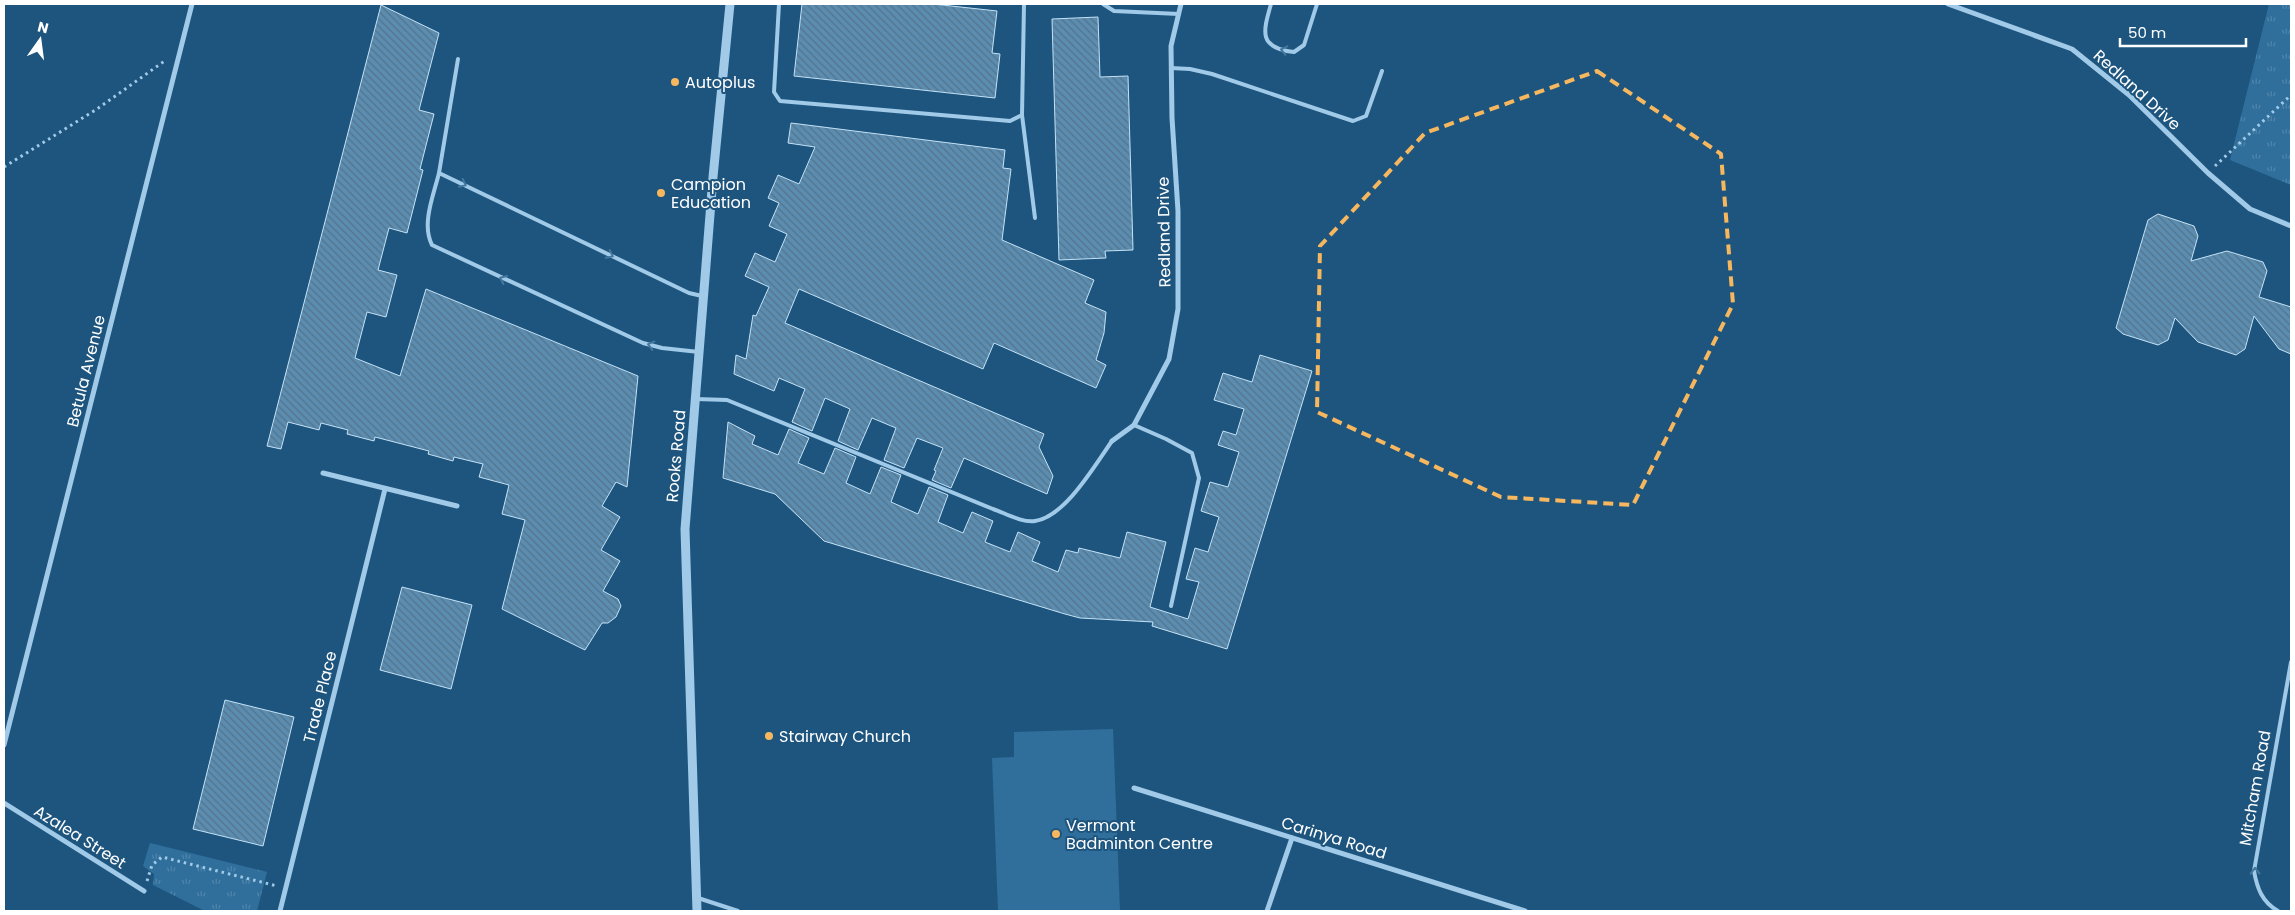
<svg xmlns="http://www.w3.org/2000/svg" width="2295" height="915" viewBox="0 0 2295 915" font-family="Poppins,sans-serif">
  <defs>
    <pattern id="grass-tufts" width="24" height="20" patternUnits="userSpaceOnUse" patternTransform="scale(1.25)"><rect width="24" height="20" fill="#306f9c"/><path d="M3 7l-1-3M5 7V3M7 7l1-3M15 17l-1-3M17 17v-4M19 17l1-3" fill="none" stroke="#4f85ab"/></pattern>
    <pattern id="building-back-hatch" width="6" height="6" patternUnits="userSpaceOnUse" patternTransform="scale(1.25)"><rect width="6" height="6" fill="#5b8db1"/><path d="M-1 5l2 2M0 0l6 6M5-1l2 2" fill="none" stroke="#557389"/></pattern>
  </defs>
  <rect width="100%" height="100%" fill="#1e557e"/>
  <!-- grass -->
  <g fill="url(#grass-tufts)">
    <polygon points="2269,4 2291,4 2291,185 2230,160"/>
    <polygon points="150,843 267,872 257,911 205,911 153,885 154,874 143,866"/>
  </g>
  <!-- garden -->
  <polygon fill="#306f9c" points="1113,729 1120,911 998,911 992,758 1014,757 1014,732"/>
  <!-- building -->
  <g fill="url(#building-back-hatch)" stroke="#c4e2f6">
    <polygon points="802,4 933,4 997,11 992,53 1000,54 995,98 794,76"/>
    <polygon points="381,5 439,33 419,110 434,114 420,169 423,170 407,233 389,228 378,270 397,275 386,317 367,312 355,358 400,376 426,289 638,376 627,487 616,482 602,506 620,517 601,550 620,561 603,591 618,599 621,606 616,617 608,623 602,623 585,650 502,609 525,520 502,514 509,485 479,477 483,464 454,457 453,461 428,454 429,451 375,437 374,441 347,434 348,430 321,423 319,430 288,422 281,449 267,446"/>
    <polygon points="1098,17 1100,77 1128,76 1133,250 1105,251 1106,258 1059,260 1052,19"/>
    <polygon points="791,123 1005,150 1003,168 1011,169 1002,240 1094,280 1085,303 1106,312 1104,333 1096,360 1106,365 1096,388 994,343 983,369 799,289 785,323 1044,434 1039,447 1053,476 1047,494 964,458 951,488 932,480 936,471 934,470 943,448 917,438 904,468 884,460 896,428 872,418 858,450 838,441 850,409 825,398 812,431 792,422 805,389 779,378 774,391 734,374 736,355 746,359 753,315 756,316 769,287 745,276 755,253 775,262 787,234 769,226 779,203 768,198 778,175 799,184 815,147 788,143"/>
    <polygon points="2158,214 2194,226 2198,236 2191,261 2227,251 2263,262 2267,271 2259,297 2291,307 2291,354 2279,349 2254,316 2245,349 2236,355 2198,342 2175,318 2168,340 2158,345 2123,334 2116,328 2148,220"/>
    <polygon points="1260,355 1312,371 1227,649 1152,626 1153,622 1080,618 1065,614 824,541 775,494 723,478 728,422 755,436 752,444 778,455 789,429 809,438 798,463 824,474 835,448 856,457 846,483 870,494 881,467 901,475 891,502 918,514 929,487 948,495 938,522 963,533 972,512 993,521 985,542 1010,552 1018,532 1040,542 1032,561 1058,572 1066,550 1078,553 1079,548 1120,558 1127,532 1166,542 1150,607 1188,619 1199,582 1186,579 1195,548 1208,552 1219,517 1201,511 1210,482 1228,487 1239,452 1218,445 1223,431 1236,435 1244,409 1214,400 1223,373 1252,382"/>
    <polygon points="402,587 472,605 451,689 380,670"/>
    <polygon points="225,700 294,717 263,846 193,829"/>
  </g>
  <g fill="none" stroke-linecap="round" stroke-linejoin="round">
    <!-- path -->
    <g stroke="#a0cae8" stroke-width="3" stroke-dasharray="2.5 4" stroke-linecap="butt">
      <polyline points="2215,166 2291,95"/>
      <polyline points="4,167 97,109 166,60"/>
      <polyline points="147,881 152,865 162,857 277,886"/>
    </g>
    <!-- service -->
    <g stroke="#a0cae8" stroke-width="4">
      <polyline points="779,4 774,92 780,101 1010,121 1022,115 1024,4"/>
      <polyline points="1103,4 1114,11 1179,14"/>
      <path d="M1271,4c-8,28 -13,44 23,48l10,-7 13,-41"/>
      <polyline points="1171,68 1190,69 1212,74 1353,121 1366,116 1382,71"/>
      <polyline points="1022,115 1035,218"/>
      <polyline points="439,173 458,59"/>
      <path d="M699,352l-37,-4 -19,-5 -211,-98c-11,-21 2,-51 7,-72l250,120 13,3"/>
      <path d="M696,399l31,1 266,109c12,4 29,14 42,12 30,-4 60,-56 77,-80"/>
      <polyline points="1134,425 1166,439 1192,453 1199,478 1171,606"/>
      <polyline points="698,898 738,911"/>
      <path d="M2278,911c-16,-9 -21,-23 -24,-40l37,-209"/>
    </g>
    <!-- minor -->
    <g stroke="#a0cae8" stroke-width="5">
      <polyline points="1948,4 2072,49 2129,95 2208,173 2250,209 2291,226"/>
      <polyline points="1112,441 1134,425 1169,359 1178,309 1178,211 1172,118 1171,46 1181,4"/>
      <polyline points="323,473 457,506"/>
      <polyline points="4,745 192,4"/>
      <polyline points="1134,788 1525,911"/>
      <polyline points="4,803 144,891"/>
      <polyline points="280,911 385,489"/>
      <polyline points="1267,911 1292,838"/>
    </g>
    <!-- tertiary -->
    <polyline stroke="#a0cae8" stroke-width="9" points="697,911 685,529 713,177 730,4"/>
  </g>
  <!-- one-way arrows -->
  <defs><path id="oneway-chevron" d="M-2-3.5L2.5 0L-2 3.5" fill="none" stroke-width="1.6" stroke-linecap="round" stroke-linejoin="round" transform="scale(1.25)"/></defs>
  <g stroke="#45789e">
    <use href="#oneway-chevron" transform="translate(1284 50) rotate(-167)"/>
    <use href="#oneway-chevron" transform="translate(463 184) rotate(26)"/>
    <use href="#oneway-chevron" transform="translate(610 255) rotate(26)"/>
    <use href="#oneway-chevron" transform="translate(503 279) rotate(-155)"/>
    <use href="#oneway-chevron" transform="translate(651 345) rotate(-165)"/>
    <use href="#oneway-chevron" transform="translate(2255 871) rotate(-91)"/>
  </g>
  <!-- marked area -->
  <path fill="none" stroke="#f7b75f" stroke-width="4" stroke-dasharray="10 6" stroke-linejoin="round" d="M1597,71l124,83 12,150 -100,201 -132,-8 -184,-85 3,-166 105,-113z"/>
  <!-- markers -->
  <g fill="#f7b75f" stroke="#1e557e" stroke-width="2">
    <circle cx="675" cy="82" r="5"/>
    <circle cx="661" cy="193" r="5"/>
    <circle cx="769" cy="736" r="5"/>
    <circle cx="1056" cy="834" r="5"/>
  </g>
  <g text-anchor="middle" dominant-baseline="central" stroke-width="4" stroke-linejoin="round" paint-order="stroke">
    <!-- poi labels -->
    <g font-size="16" fill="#fff" stroke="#1e557e" text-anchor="start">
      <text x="685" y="82">Autoplus</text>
      <text x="671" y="184">Campion<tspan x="671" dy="18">Education</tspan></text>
      <text x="779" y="736">Stairway Church</text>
      <text x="1066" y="825">Vermont<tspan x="1066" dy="18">Badminton Centre</tspan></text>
    </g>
    <!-- street labels -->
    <g font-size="16" fill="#fff" stroke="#1e557e">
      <text transform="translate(2137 90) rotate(42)">Redland Drive</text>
      <text transform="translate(1164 232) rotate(-91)">Redland Drive</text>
      <text transform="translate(86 371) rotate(-76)">Betula Avenue</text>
      <text transform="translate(676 456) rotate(-85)">Rooks Road</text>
      <text transform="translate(320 697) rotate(-76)">Trade Place</text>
      <text transform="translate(2255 788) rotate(-80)">Mitcham Road</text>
      <text transform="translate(80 837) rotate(32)">Azalea Street</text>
      <text transform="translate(1334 838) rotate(17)">Carinya Road</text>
    </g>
  </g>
  <!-- border -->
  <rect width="2295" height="915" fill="none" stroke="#ffffff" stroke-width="10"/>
  <!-- north arrow -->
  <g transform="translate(40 40) rotate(14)" stroke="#1e557e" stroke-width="4" paint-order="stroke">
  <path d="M0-4L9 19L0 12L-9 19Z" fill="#ffffff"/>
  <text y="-8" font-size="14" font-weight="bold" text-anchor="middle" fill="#ffffff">N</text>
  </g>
  <!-- scale -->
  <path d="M2120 38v8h126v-8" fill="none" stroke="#ffffff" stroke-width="2.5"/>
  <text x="2128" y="38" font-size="15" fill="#ffffff" stroke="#1e557e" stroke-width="4" paint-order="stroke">50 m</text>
</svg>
